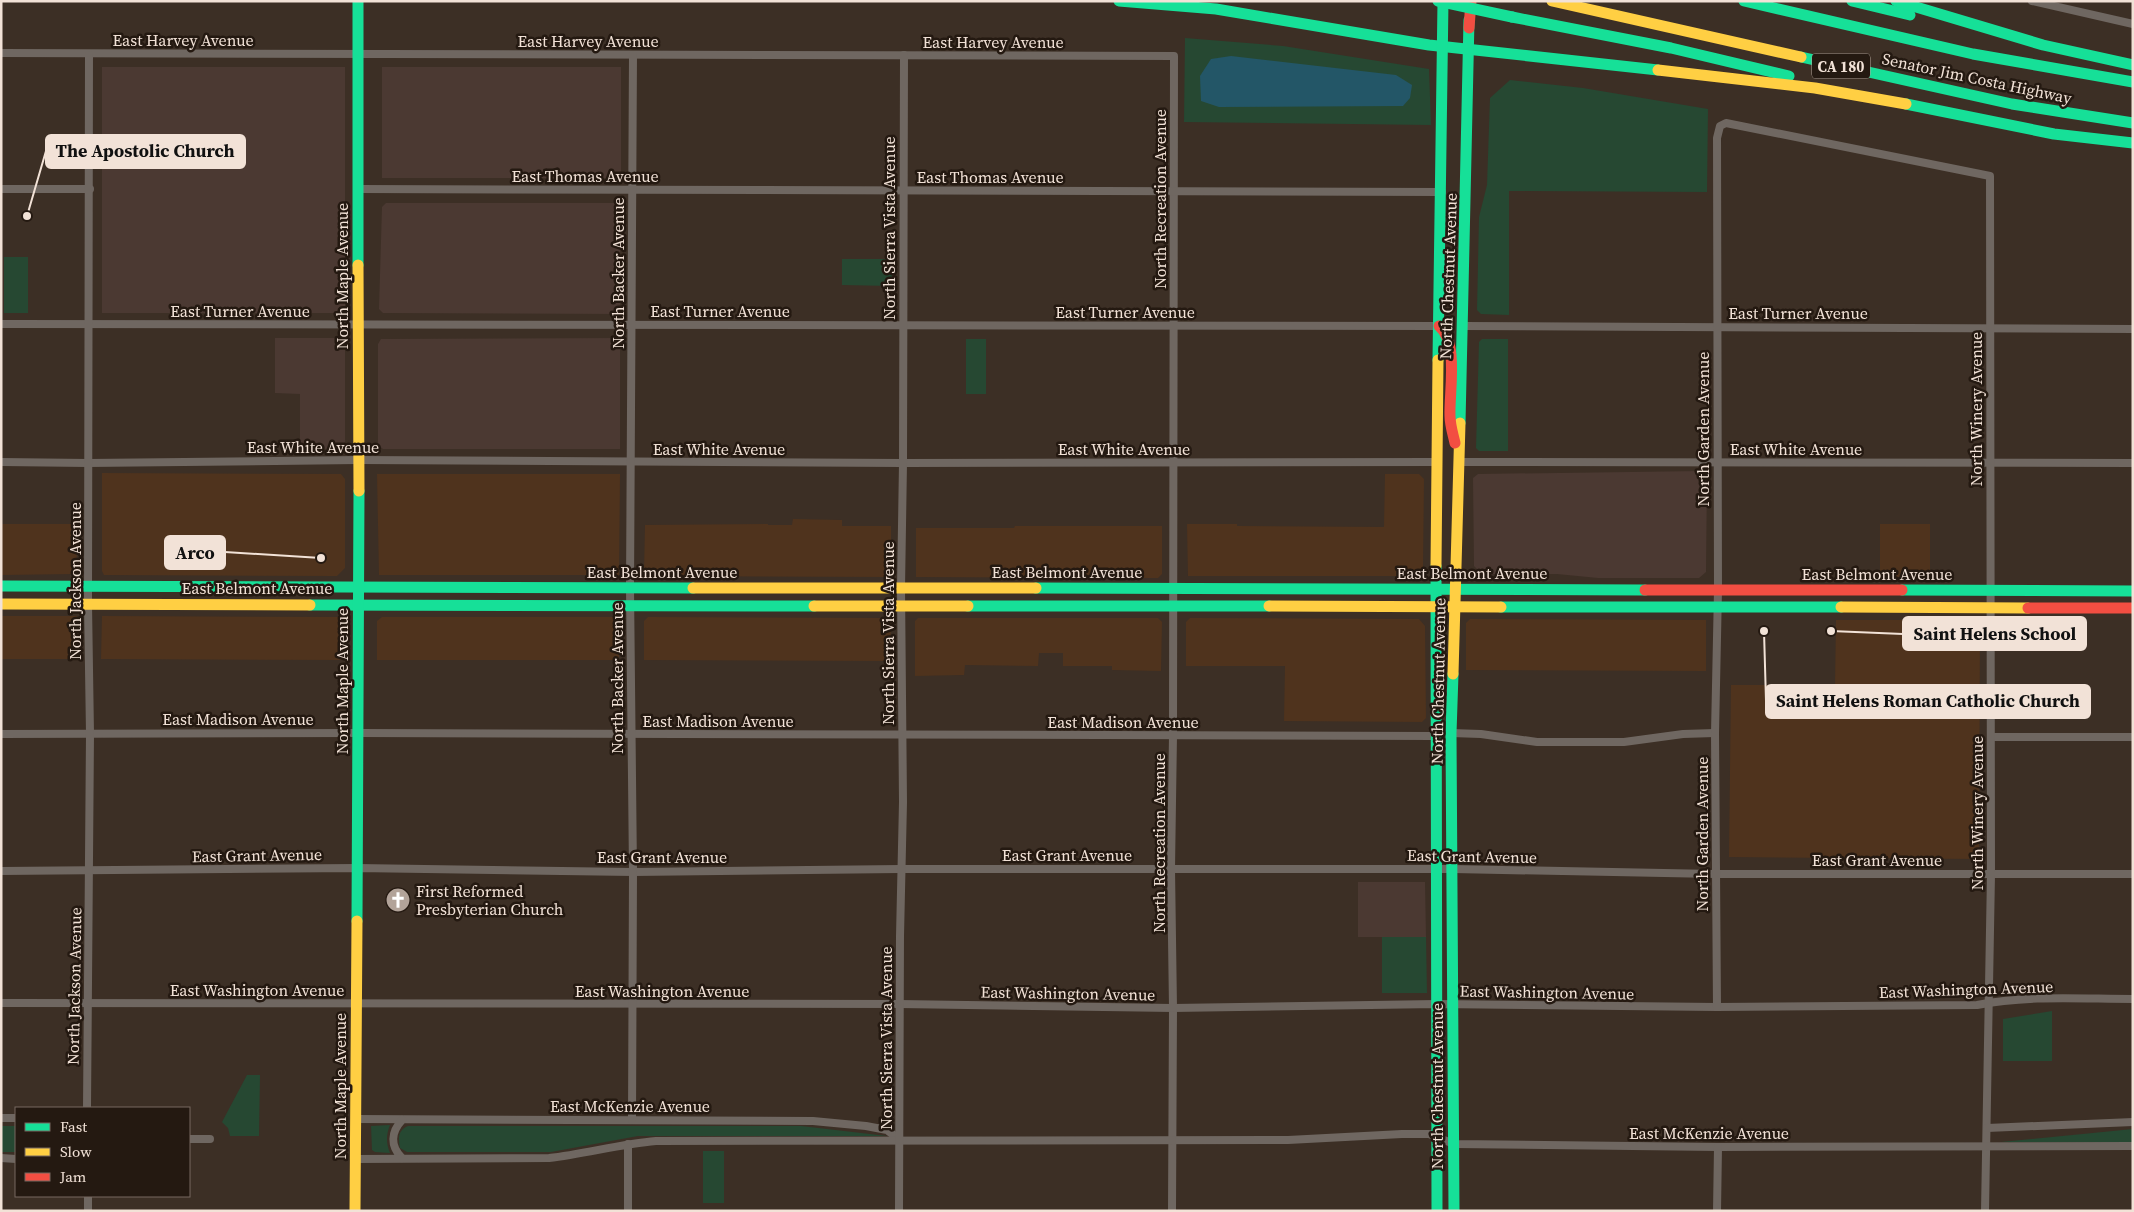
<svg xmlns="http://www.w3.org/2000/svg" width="2134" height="1212" viewBox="0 0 2134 1212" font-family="'Source Serif 4',serif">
  <rect width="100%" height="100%" fill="#3c2f25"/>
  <!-- built -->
  <g fill="#4f331d">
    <polygon points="102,473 341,474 345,479 345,568 337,576 104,575 102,571"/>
    <polygon points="377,474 620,474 619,575 379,575"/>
    <polygon points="1385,474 1419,474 1424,479 1423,569 1416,576 1188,576 1187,524 1237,524 1237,526 1384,527"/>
    <polygon points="793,519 842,520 842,526 891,526 891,577 648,576 644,573 645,525 768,524 768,525 792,525"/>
    <polygon points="1,524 78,524 76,574 1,575"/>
    <rect x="1880" y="524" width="50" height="55"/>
    <polygon points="1015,526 1162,526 1162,574 1158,578 916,577 916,528 1014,528"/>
    <rect x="1" y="616" width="76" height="43"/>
    <polygon points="102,616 338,617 344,623 344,660 101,659"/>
    <polygon points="382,617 615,617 619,621 619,660 377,660 377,621"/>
    <polygon points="648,617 891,618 890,661 644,660 644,621"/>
    <polygon points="918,618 1158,618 1162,622 1161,671 1112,670 1112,666 1063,666 1063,653 1039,653 1038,666 965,665 964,675 915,676 915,621"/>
    <polygon points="1190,618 1419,619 1425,626 1426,718 1422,722 1284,721 1285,666 1186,666 1186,622"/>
    <polygon points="1470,619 1706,620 1706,671 1466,670 1466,623"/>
    <polygon points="1836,620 1980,620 1979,859 1729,857 1731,685 1835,685"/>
  </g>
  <!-- industrial -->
  <g fill="#4b3932">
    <rect x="102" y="67" width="243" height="246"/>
    <rect x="382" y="67" width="239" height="111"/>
    <polygon points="386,203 620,203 620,314 383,313 379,309 382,207"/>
    <polygon points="275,338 345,338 345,449 300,449 300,394 275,393"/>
    <polygon points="620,338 620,449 383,449 378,445 378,344 381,339"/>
    <polygon points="1701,471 1707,476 1706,572 1699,578 1598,578 1557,574 1482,574 1474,566 1473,478 1478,474"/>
    <polygon points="1358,882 1425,882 1426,937 1358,937"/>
  </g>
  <!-- green -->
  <g fill="#264832">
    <polygon points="1185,38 1283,46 1429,69 1431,125 1184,122"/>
    <polygon points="1510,80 1583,88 1708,109 1707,192 1509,191 1509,315 1481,314 1477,310 1479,217 1487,185 1490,98"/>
    <rect x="4" y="257" width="24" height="56"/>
    <polygon points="842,259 892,259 892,286 842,285"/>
    <rect x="966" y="339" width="20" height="55"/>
    <polygon points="1482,339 1508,339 1508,451 1479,451 1476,448 1479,342"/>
    <polygon points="1382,937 1426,937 1427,993 1382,993"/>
    <polygon points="2052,1011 2052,1061 2003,1061 2003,1019"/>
    <polygon points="247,1075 260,1075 259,1136 230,1136 228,1128 222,1122"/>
    <path d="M390,1125c-4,9 -4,19 0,28l-15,-1 -3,-2 -1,-24z"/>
    <rect x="1" y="1126" width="15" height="26"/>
    <path d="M408,1126h393l86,10h-249l-87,16h-144l-7,-4c-2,-10 -2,-18 8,-22z"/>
    <polygon points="2133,1129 2133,1142 2001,1142"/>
    <rect x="703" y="1151" width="21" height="52"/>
  </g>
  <!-- water -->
  <polygon fill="#235667" points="1231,56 1396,75 1412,85 1410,98 1403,106 1219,107 1201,101 1200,76 1211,59"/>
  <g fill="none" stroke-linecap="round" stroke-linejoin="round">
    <!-- street -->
    <g stroke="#6f6761" stroke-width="8">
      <polyline points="2032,1 2133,24"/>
      <polyline points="1,53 1174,56 1173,735 1171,869 1173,1008 1172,1211"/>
      <polyline points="1,189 90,189"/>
      <polyline points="358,189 1442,192"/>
      <polyline points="1,324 1439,326"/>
      <polyline points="1463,326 2133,329"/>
      <polyline points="1,462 88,463 358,460 903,463 1436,462"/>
      <polyline points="1459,462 2133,463"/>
      <polyline points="1451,733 1481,734 1537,742 1624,742 1683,734 1715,733"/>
      <polyline points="1,734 358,733 1435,736"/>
      <polyline points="1992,737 2133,737"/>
      <polyline points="1,871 357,868 633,872 900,869 1453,869 1715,874 2133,874"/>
      <path d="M1,1003l898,1 274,4 264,-4 280,3 260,-2c51,-10 104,-6 156,-6"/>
      <polyline points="1717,1007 1715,733 1718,590 1717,138 1720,126 1726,123 1990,176 1991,874 1985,1211"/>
      <polyline points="87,1108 90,734 88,604 89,55"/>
      <polyline points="1,1118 16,1118"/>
      <polyline points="356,1119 813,1121 866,1126 887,1130 900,1140"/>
      <path d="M402,1120c-11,12 -12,26 0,38"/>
      <polyline points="632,1120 633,872 630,588 633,55"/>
      <polyline points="1987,1128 2133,1122"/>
      <polyline points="189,1139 210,1139"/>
      <polyline points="1,1158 16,1159"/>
      <path d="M356,1159l193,-1c36,-4 71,-14 107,-17l632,-1 114,-6h27l25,10 264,3 415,-1"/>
      <polyline points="88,1196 88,1211"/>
      <polyline points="628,1211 628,1144"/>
      <polyline points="899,1211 900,936 903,802 901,588 903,463 904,55"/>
      <polyline points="1717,1211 1718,1147"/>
    </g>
    <!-- fast -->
    <g stroke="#16e098" stroke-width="11">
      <polyline points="358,1 358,265"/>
      <polyline points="1119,1 1216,9 1429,45 1658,70"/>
      <polyline points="1744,1 1973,54 2133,82"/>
      <polyline points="1852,1 1910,15"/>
      <polyline points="1896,1 2043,45 2133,65"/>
      <polyline points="1512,17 1671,48 1789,76"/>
      <polyline points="1801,57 2012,104 2133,123"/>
      <polyline points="1906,104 2054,134 2133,143"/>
      <polyline points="1438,360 1443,1"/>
      <polyline points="1460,423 1469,20"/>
      <polyline points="1436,566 1437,1211"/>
      <polyline points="1,586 693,588"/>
      <polyline points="1036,588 1645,590"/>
      <polyline points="1902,590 2133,591"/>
      <polyline points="310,605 814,606"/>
      <polyline points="968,606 1269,606"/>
      <polyline points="1501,607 1841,607"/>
      <polyline points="1453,674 1451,733 1454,1211"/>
      <polyline points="357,921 359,491"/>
    </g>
    <!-- slow -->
    <g stroke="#ffcf43" stroke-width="11">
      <polyline points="1552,1 1801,57"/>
      <polyline points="1658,70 1815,88 1906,104"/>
      <polyline points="358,265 359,491"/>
      <polyline points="1436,566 1438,360"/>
      <polyline points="693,588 1036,588"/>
      <polyline points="1,604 310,605"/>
      <polyline points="814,606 968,606"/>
      <polyline points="1269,606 1501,607"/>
      <polyline points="1841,607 2028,608"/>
      <polyline points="1453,674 1460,423"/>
      <polyline points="355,1211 357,921"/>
    </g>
    <!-- jam -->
    <g stroke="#f24e42" stroke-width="11">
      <polyline points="1469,28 1471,1"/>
      <path d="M1439,326c20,16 10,66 11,90 0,9 3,18 5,27"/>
      <polyline points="1645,590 1902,590"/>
      <polyline points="2028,608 2133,608"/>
    </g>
    <!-- fast-bridge -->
    <polyline stroke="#16e098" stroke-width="11" points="1438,1 1512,17"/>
  </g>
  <!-- icons -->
  <defs>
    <symbol id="church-disc" viewBox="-11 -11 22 22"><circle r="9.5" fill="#b2a399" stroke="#241911"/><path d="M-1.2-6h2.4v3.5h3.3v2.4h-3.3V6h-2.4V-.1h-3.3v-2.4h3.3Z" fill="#fff"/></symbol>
  </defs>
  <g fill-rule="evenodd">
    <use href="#church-disc" x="384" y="886" width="28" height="28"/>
  </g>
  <g text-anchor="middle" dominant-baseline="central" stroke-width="5" stroke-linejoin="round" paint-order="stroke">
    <!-- shield labels -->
    <rect fill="#241911" stroke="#b4a69c" stroke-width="1" x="1812" y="53.5" width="58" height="25" rx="4"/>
    <g font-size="15" font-weight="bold" fill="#f2e2d7">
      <text x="1841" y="66">CA 180</text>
    </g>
    <!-- street labels -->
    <g font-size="16" fill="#f2e2d7" stroke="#241911">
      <text x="183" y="40">East Harvey Avenue</text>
      <text x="588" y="41">East Harvey Avenue</text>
      <text x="993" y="42">East Harvey Avenue</text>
      <text transform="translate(1977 78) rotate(12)">Senator Jim Costa Highway</text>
      <text x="585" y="176">East Thomas Avenue</text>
      <text x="990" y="177">East Thomas Avenue</text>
      <text transform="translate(1160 199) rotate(-90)">North Recreation Avenue</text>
      <text transform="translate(889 228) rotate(-90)">North Sierra Vista Avenue</text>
      <text transform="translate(618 273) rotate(-90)">North Backer Avenue</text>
      <text transform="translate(342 276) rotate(-90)">North Maple Avenue</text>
      <text transform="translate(1448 276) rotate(-88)">North Chestnut Avenue</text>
      <text x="240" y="311">East Turner Avenue</text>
      <text x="720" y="311">East Turner Avenue</text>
      <text x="1125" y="312">East Turner Avenue</text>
      <text x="1798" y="313">East Turner Avenue</text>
      <text transform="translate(1976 409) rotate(-90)">North Winery Avenue</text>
      <text transform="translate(1703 429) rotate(-90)">North Garden Avenue</text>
      <text x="313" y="447">East White Avenue</text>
      <text x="719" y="449">East White Avenue</text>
      <text x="1124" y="449">East White Avenue</text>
      <text x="1796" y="449">East White Avenue</text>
      <text x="662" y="572">East Belmont Avenue</text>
      <text x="1067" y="572">East Belmont Avenue</text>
      <text x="1472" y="573">East Belmont Avenue</text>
      <text x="1877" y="574">East Belmont Avenue</text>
      <text transform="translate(75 581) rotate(-90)">North Jackson Avenue</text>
      <text x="257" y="588">East Belmont Avenue</text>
      <text transform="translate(888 633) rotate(-90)">North Sierra Vista Avenue</text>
      <text transform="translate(617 678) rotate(-90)">North Backer Avenue</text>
      <text transform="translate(342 681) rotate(-90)">North Maple Avenue</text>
      <text transform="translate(1438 681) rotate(-89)">North Chestnut Avenue</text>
      <text x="238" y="719">East Madison Avenue</text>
      <text x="718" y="721">East Madison Avenue</text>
      <text x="1123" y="722">East Madison Avenue</text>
      <text transform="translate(1977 813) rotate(-90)">North Winery Avenue</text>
      <text transform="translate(1702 834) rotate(-90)">North Garden Avenue</text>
      <text transform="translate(1159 843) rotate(-90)">North Recreation Avenue</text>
      <text transform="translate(257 855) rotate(-1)">East Grant Avenue</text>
      <text x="1067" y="855">East Grant Avenue</text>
      <text transform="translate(1472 856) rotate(1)">East Grant Avenue</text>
      <text x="662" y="857">East Grant Avenue</text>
      <text x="1877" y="860">East Grant Avenue</text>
      <text transform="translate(74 986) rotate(-89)">North Jackson Avenue</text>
      <text transform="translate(1966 989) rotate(-2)">East Washington Avenue</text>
      <text x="257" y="990">East Washington Avenue</text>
      <text x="662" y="991">East Washington Avenue</text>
      <text transform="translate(1547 992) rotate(1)">East Washington Avenue</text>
      <text transform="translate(1068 993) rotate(1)">East Washington Avenue</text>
      <text transform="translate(886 1038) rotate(-90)">North Sierra Vista Avenue</text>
      <text transform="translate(340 1086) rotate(-90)">North Maple Avenue</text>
      <text transform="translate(1437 1086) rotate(-90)">North Chestnut Avenue</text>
      <text x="630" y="1106">East McKenzie Avenue</text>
      <text x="1709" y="1133">East McKenzie Avenue</text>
    </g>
    <!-- poi labels -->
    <g font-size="16" fill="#f2e2d7" stroke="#241911" text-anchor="start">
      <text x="416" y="891">First Reformed<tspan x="416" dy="18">Presbyterian Church</tspan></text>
    </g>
  </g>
  <!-- callouts -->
  <path fill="none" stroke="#f2e2d7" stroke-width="2" d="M27 216L46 151M321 558L225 552M1831 631L1903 634M1764 631L1766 701"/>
  <g fill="#f2e2d7" stroke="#241911" stroke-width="2">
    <circle cx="27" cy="216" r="5"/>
    <circle cx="321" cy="558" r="5"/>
    <circle cx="1831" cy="631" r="5"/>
    <circle cx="1764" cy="631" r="5"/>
  </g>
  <g fill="#f2e2d7" stroke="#f2e2d7" stroke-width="2">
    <rect x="46" y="135" width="199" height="33" rx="5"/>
    <rect x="165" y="536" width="60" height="33" rx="5"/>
    <rect x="1903" y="617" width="183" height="33" rx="5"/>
    <rect x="1766" y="685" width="324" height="33" rx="5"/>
  </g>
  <g font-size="18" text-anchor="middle" font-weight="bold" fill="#111">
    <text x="145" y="157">The Apostolic Church</text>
    <text x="195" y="559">Arco</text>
    <text x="1995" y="640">Saint Helens School</text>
    <text x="1928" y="707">Saint Helens Roman Catholic Church</text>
  </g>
  <!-- border -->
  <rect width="2134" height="1212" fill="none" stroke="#f2e2d7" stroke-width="5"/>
  <!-- legend -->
  <rect x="15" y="1107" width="175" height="90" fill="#241911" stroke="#766960"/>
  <rect x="25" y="1123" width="25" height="8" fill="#16e098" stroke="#766960"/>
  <text x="60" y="1132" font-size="15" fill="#f2e2d7">Fast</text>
  <rect x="25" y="1148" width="25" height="8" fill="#ffcf43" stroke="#766960"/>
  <text x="60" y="1157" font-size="15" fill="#f2e2d7">Slow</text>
  <rect x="25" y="1173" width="25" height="8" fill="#f24e42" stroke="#766960"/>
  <text x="60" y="1182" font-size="15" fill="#f2e2d7">Jam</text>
</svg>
